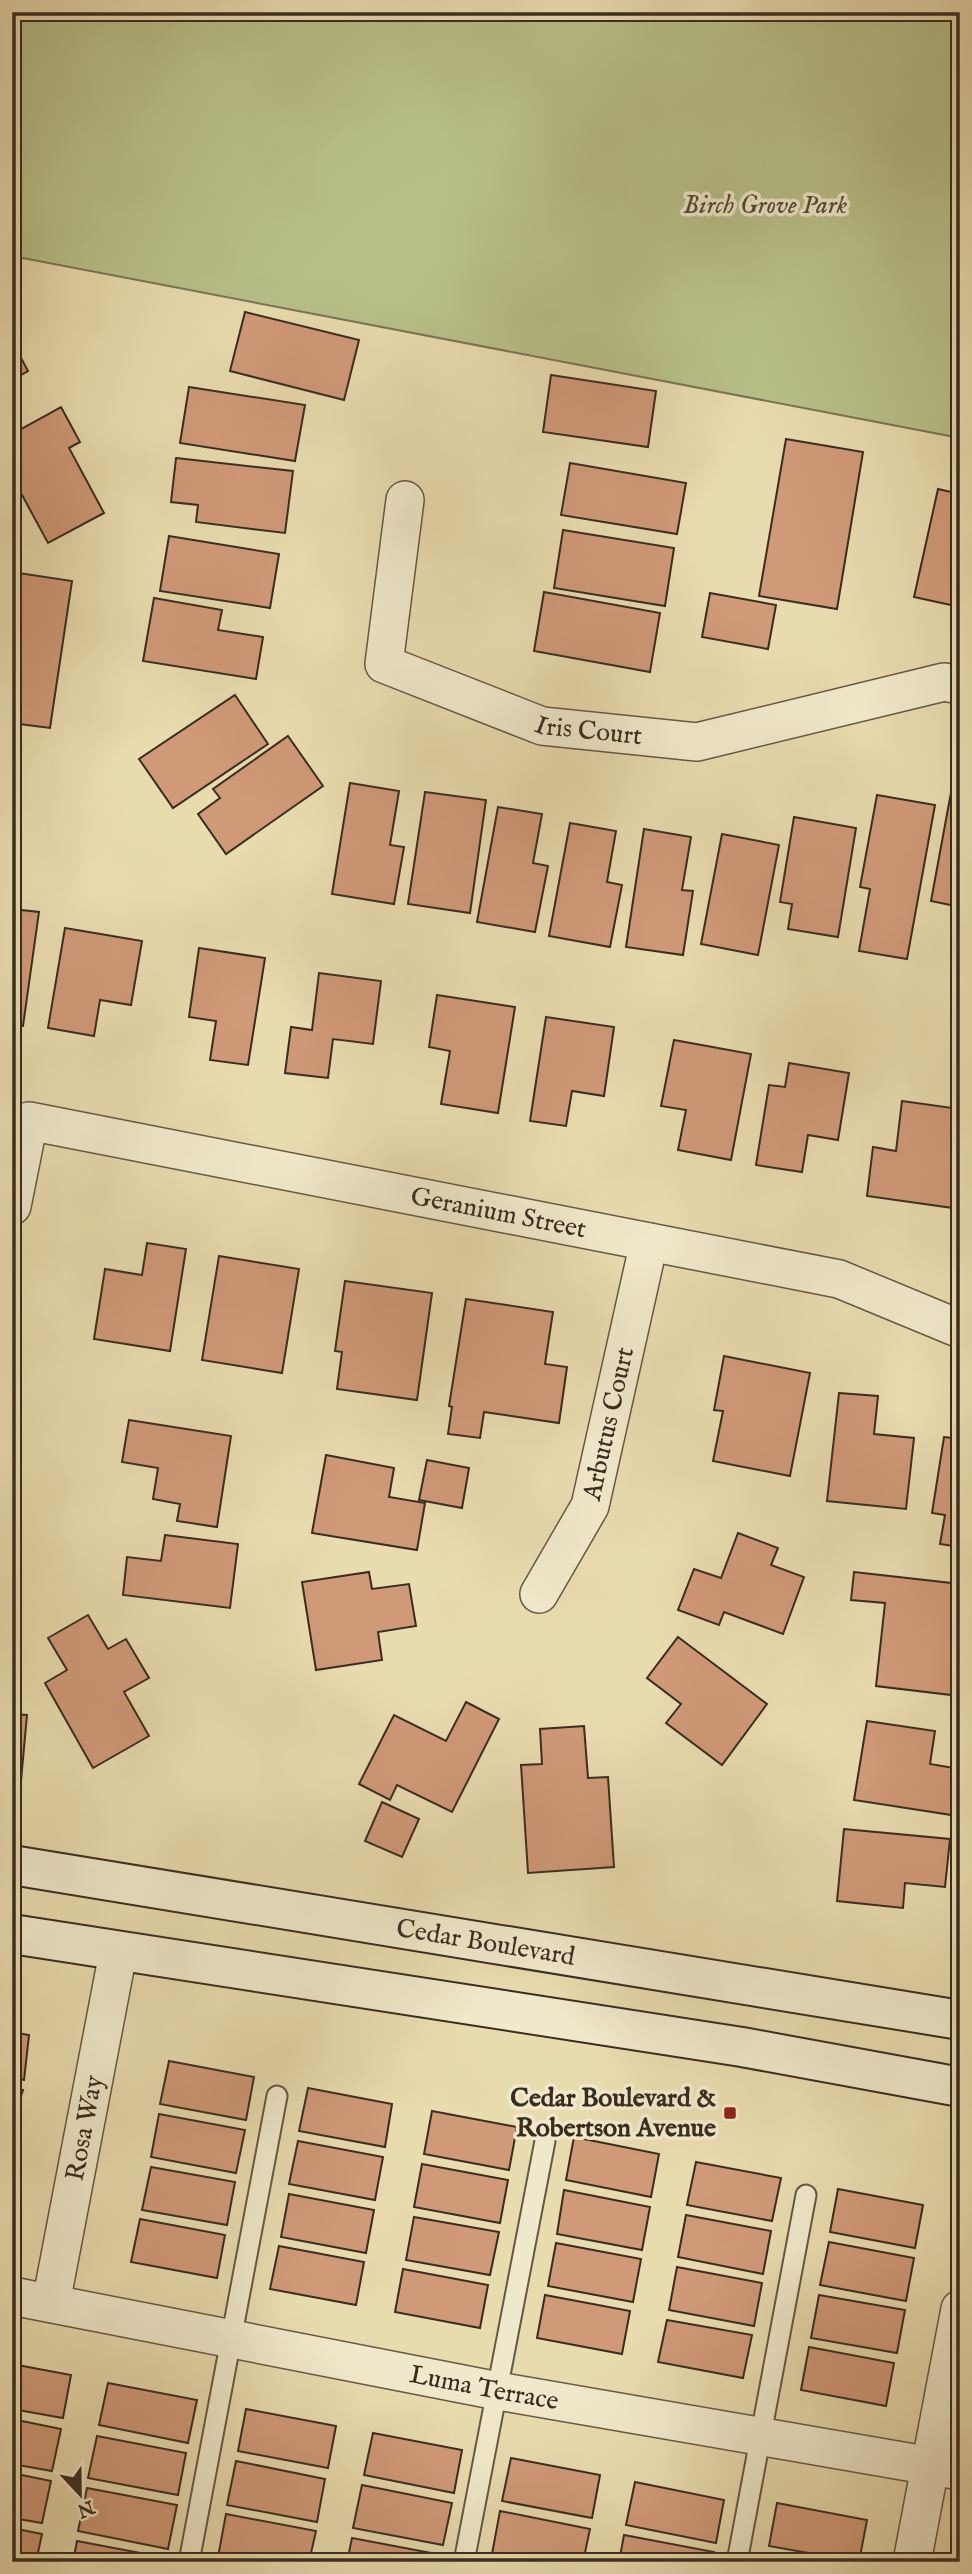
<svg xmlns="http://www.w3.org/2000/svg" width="972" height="2574" viewBox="0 0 972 2574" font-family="'IM FELL English',serif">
  <rect width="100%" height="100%" fill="#e8dbae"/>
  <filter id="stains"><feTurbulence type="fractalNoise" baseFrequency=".00286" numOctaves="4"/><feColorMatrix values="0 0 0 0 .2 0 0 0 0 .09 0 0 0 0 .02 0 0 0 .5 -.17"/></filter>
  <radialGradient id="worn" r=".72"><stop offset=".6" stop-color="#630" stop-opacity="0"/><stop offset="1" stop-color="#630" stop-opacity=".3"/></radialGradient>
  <!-- green -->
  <polygon fill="#b8c089" stroke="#787654" stroke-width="2" points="12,12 960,12 960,438 12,256"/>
  <!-- building -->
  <g fill="#d09978" stroke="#392d20" stroke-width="2">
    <polygon points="245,312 359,340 344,400 230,371"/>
    <polygon points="12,341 28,371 12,380"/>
    <polygon points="551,375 656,391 648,447 543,432"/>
    <polygon points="189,387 305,405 295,461 180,443"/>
    <polygon points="61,407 80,442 69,448 104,513 48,543 15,482 12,484 12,434"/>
    <polygon points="786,439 863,452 837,609 759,596"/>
    <polygon points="176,458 293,471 285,533 196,522 198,505 171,502"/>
    <polygon points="570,463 686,483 677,534 561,515"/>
    <polygon points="938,489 960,494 960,607 914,597"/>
    <polygon points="563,530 674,548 665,606 554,588"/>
    <polygon points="169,536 279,554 270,608 160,591"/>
    <polygon points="12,572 72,581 50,728 12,723"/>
    <polygon points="544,592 660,613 650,672 534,651"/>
    <polygon points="710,593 776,605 768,649 702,637"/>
    <polygon points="154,598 222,610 218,630 263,637 256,679 143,661"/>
    <polygon points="235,695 268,744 173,808 139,759"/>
    <polygon points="288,736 323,786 226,854 198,814 220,798 213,789"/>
    <polygon points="350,783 399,791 390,845 404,847 394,904 332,894"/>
    <polygon points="952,787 960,789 960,907 931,901"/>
    <polygon points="425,792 486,800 470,913 408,904"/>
    <polygon points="877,795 935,805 907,959 859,951 870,889 860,887"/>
    <polygon points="498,807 542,814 533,863 548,866 535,932 477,922"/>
    <polygon points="794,817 856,828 838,937 788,929 792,904 780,902"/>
    <polygon points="570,823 616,831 607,882 622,885 610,947 549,936"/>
    <polygon points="644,829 691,837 682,890 693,891 683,955 626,947"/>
    <polygon points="722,834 779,845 758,955 701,944"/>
    <polygon points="12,909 39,912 23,1026 12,1025"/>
    <polygon points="65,928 142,941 131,1005 100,1000 94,1036 48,1028"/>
    <polygon points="199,948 265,958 248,1065 210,1060 216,1021 189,1017"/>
    <polygon points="319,973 381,981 373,1044 333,1039 328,1078 285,1073 291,1027 312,1030"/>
    <polygon points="437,995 515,1007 498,1113 441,1104 450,1051 429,1047"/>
    <polygon points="546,1017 614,1027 604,1096 572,1091 566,1126 530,1121"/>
    <polygon points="674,1040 751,1054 731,1160 678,1150 686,1110 661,1106"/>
    <polygon points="789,1063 849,1073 838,1140 808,1135 802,1172 756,1165 769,1085 785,1087"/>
    <polygon points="902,1101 960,1109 960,1209 867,1196 873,1147 896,1151"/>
    <polygon points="147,1243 186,1249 170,1351 94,1339 105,1269 142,1275"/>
    <polygon points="219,1256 299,1269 282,1373 202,1360"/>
    <polygon points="345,1281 432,1293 417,1400 337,1389 342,1352 335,1351"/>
    <polygon points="466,1299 553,1312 545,1364 567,1367 559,1423 484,1412 480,1438 448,1434 452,1407 449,1406"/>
    <polygon points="724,1356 810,1373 790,1476 713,1461 723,1411 714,1410"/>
    <polygon points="839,1393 878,1396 874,1434 914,1438 906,1509 827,1501"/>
    <polygon points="129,1420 231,1436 217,1527 177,1521 180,1504 153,1499 158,1468 122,1462"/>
    <polygon points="944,1437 960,1439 960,1547 940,1544 945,1515 932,1513"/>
    <polygon points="326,1455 394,1468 389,1497 425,1503 417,1550 312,1533"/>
    <polygon points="427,1460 469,1468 462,1508 419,1500"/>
    <polygon points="738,1533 778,1548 771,1565 804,1577 783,1634 724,1612 719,1625 678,1610 694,1569 721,1578"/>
    <polygon points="165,1535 238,1544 230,1608 123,1595 127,1557 161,1561"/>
    <polygon points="369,1572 372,1589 409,1584 416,1626 378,1632 382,1660 316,1670 302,1582"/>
    <polygon points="854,1572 960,1584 960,1696 876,1686 885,1603 851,1600"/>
    <polygon points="88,1615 108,1649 126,1639 149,1678 124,1692 149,1736 93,1768 45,1683 67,1670 48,1638"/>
    <polygon points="678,1637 767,1704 722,1765 666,1723 681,1704 647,1678"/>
    <polygon points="466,1702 499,1719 452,1812 397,1785 390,1800 359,1784 394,1715 446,1741"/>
    <polygon points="12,1714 27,1715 21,1781 12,1780"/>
    <polygon points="867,1721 935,1731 930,1764 960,1769 958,1816 854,1800"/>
    <polygon points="584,1726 588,1778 608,1777 614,1867 528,1873 521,1765 542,1764 540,1729"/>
    <polygon points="382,1802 419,1819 402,1857 365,1841"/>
    <polygon points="844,1829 950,1839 945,1887 905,1883 903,1908 837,1901"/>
    <polygon points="12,2032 29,2035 24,2080 12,2077"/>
    <polygon points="169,2061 254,2077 246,2120 160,2104"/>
    <polygon points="12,2088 23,2090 12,2124"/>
    <polygon points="308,2088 392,2104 385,2147 299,2131"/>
    <polygon points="432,2111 517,2127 509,2170 424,2154"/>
    <polygon points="159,2114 245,2130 236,2173 151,2157"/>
    <polygon points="574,2137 659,2154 651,2197 566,2180"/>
    <polygon points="298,2141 383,2157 375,2200 289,2184"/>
    <polygon points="696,2162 781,2178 772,2221 687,2205"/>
    <polygon points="422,2164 508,2180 500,2223 414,2207"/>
    <polygon points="151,2167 235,2182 227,2225 142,2210"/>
    <polygon points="838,2189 923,2205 915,2248 830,2232"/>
    <polygon points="564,2190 650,2207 642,2250 557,2234"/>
    <polygon points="289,2194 374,2210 366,2253 281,2237"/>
    <polygon points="686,2215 771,2231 763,2274 678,2257"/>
    <polygon points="414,2217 499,2232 490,2275 406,2260"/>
    <polygon points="140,2219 225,2235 217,2278 131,2262"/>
    <polygon points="829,2242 914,2258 906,2301 820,2285"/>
    <polygon points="556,2243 641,2259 633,2302 548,2286"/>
    <polygon points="279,2246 364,2262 356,2305 270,2289"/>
    <polygon points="677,2267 762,2283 754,2326 669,2310"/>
    <polygon points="403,2269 488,2285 480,2328 395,2312"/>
    <polygon points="545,2295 630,2311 622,2354 537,2338"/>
    <polygon points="819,2295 905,2310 897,2353 811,2338"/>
    <polygon points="667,2320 752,2335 743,2378 658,2362"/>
    <polygon points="809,2347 894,2363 886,2406 801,2390"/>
    <polygon points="12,2364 71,2375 63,2418 12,2409"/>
    <polygon points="108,2383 197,2400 188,2443 99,2425"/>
    <polygon points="246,2409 336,2426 328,2468 238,2451"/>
    <polygon points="12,2419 61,2429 52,2471 12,2464"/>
    <polygon points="373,2433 462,2450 454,2493 364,2475"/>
    <polygon points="97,2436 186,2453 178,2495 88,2478"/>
    <polygon points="511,2458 600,2475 592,2518 502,2501"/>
    <polygon points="236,2461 325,2479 317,2522 227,2505"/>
    <polygon points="12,2473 51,2481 42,2523 12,2518"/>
    <polygon points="635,2482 724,2500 716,2543 626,2525"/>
    <polygon points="362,2485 452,2503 443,2545 353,2528"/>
    <polygon points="87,2488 177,2505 168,2549 78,2531"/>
    <polygon points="777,2503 867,2520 859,2562 769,2546"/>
    <polygon points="500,2511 590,2529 583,2562 533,2562 492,2554"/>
    <polygon points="226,2514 316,2531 309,2562 243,2562 218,2557"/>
    <polygon points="12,2528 42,2534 36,2562 12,2562"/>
    <polygon points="624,2535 714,2552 712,2562 619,2562"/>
    <polygon points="352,2538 442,2555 441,2562 347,2562"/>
    <polygon points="77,2541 167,2558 166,2562 73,2562"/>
  </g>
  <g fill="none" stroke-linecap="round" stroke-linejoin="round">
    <defs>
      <g id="service">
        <polyline points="189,2562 277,2096"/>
        <polyline points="464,2562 545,2141"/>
        <polyline points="737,2562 806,2195"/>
      </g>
      <g id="minor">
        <path id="s1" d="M405,500l-21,164 158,62 155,16 247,-60 16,3"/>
        <path id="s2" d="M12,1206l17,-85 810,158 121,50"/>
        <path id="s3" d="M539,1594l51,-88 59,-264"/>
        <path id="s4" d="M12,2296l486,95 462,80"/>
        <path id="s5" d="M51,2303l67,-350"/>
        <polyline points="912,2562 960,2309"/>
      </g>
      <g id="secondary">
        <path id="s6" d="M12,1865l948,155"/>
        <polyline points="12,1934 742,2047 960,2087"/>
      </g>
    </defs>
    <!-- service casing -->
    <use href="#service" stroke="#655844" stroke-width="23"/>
    <!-- minor casing -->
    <use href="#minor" stroke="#655844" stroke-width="40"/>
    <!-- secondary casing -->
    <use href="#secondary" stroke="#392d20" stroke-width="42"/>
    <!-- service -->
    <use href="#service" stroke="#f0e8ca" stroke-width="19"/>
    <!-- minor -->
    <use href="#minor" stroke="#f0e8ca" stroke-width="37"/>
    <!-- secondary -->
    <use href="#secondary" stroke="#f0e8ca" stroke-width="38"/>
  </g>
  <!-- markers -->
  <rect fill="#8f2418" stroke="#f0e8ca" stroke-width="2.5" x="723" y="2106" width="14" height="14" rx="3.5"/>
  <g text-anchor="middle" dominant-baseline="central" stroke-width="7" stroke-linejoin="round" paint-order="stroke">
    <!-- park labels -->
    <g font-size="26" font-style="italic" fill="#524a35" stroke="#f0e8ca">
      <text x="765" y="205">Birch Grove Park</text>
    </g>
    <!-- street labels -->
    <g font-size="26" fill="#392d20" stroke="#f0e8ca">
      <text stroke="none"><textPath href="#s1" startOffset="382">Iris Court</textPath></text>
      <text stroke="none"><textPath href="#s2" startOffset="565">Geranium Street</textPath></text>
      <text stroke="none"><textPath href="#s3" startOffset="186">Arbutus Court</textPath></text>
      <text stroke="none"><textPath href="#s6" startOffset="480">Cedar Boulevard</textPath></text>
      <text stroke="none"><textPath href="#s5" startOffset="178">Rosa Way</textPath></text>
      <text stroke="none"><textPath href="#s4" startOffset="481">Luma Terrace</textPath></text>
    </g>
    <!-- poi labels -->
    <g font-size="26" font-weight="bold" fill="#392d20" stroke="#f0e8ca" text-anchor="end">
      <text x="716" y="2098">Cedar Boulevard &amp;<tspan x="716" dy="30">Robertson Avenue</tspan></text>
    </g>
  </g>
  <!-- margin -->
  <rect width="972" height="2574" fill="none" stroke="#e8dbae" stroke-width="42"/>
  <rect x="14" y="14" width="944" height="2546" fill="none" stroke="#392d20" stroke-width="3.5"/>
  <rect x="21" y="21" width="930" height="2532" fill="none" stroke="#392d20" stroke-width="2"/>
  <!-- north arrow -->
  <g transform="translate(80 2494) rotate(158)" stroke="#f0e8ca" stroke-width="5" paint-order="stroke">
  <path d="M0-5L12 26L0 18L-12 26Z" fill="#392d20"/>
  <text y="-10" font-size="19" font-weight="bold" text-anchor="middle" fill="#392d20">N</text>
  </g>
  <rect width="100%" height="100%" filter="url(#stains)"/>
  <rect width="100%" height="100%" fill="url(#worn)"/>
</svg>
